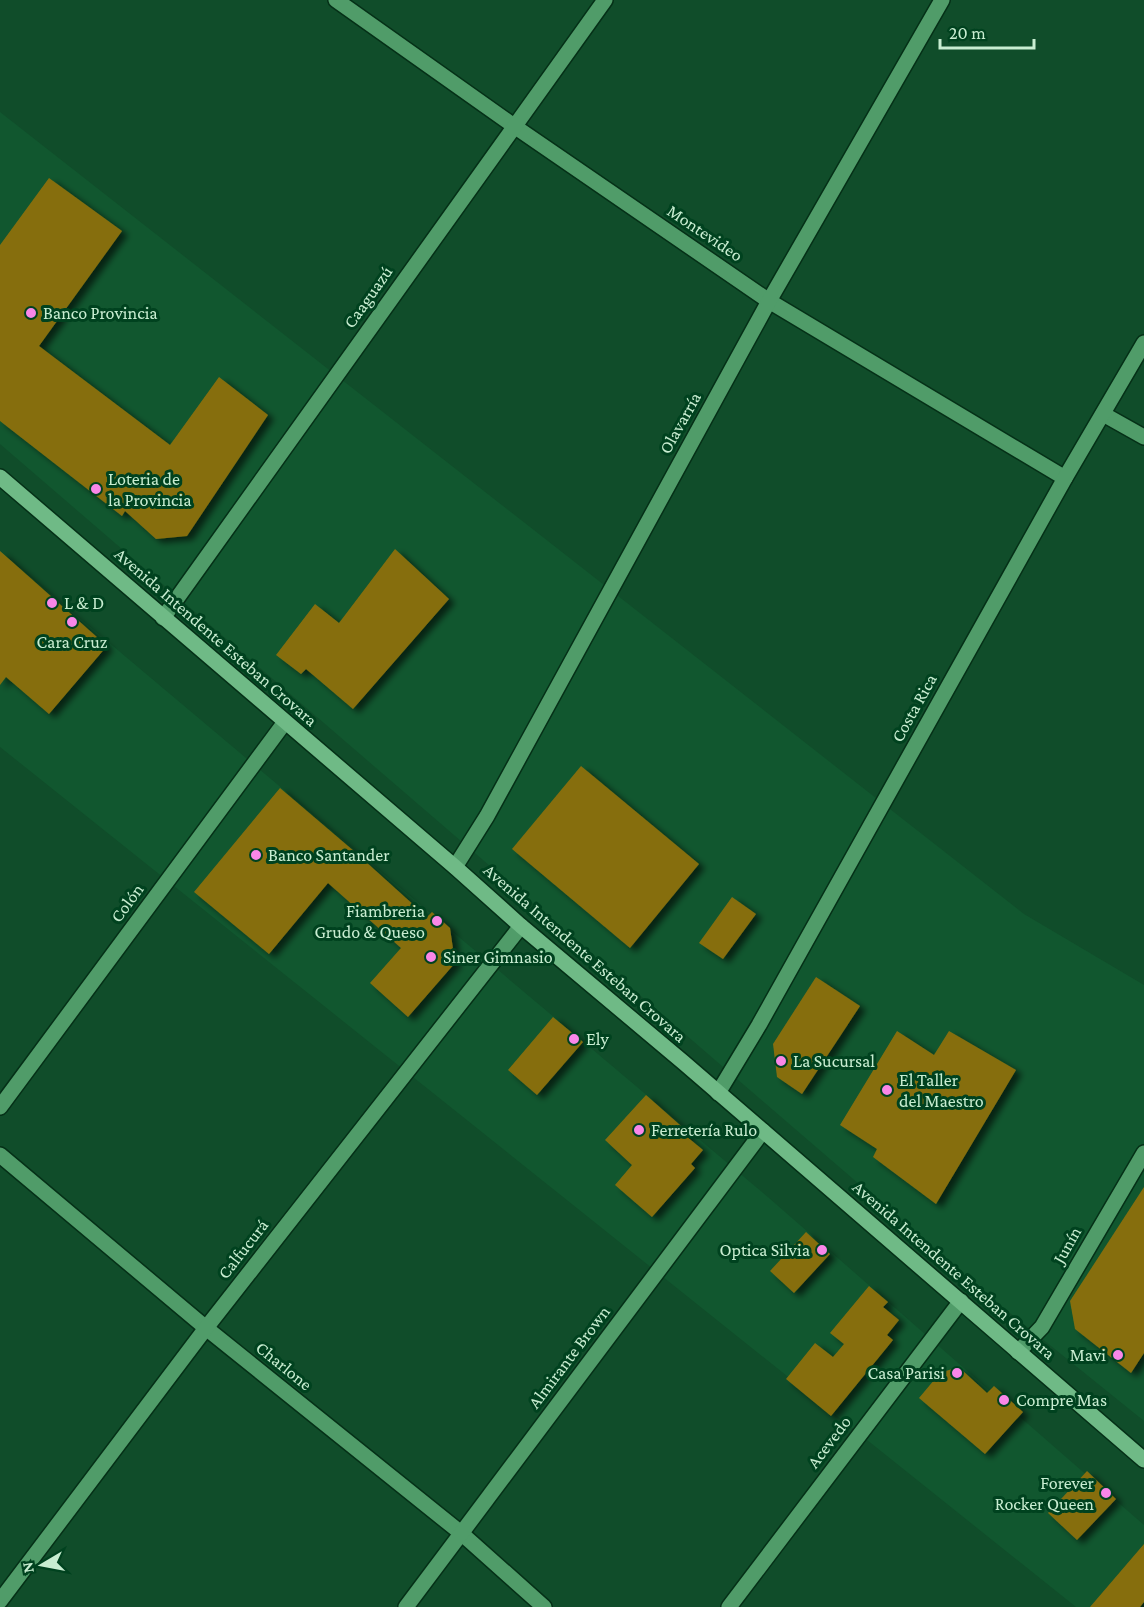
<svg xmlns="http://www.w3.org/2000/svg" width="1144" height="1607" viewBox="0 0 1144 1607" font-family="'Crimson Pro',serif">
  <defs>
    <filter id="shadow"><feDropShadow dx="6" dy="4" stdDeviation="3" flood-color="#0009"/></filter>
  </defs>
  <rect width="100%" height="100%" fill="#104d2a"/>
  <!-- built -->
  <g fill="#11572f">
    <polygon points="0,112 1024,914 1144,985 1144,1421 989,1296 0,444"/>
    <polygon points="0,551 769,1198 1144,1525 1144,1607 1076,1607 0,747"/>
  </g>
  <!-- building -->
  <g fill="#866e0e" filter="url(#shadow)">
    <polygon points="49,178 122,231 39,346 170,445 219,377 268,415 187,536 156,539 125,511 122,516 0,421 0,245"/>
    <polygon points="395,549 449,599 353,709 306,669 301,674 276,655 315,604 339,623"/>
    <polygon points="0,551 107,646 49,714 6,677 0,685"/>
    <polygon points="581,766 699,864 630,948 512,849"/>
    <polygon points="280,788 355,852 427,917 432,912 450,928 455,963 408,1017 370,983 401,948 328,883 269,954 194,892"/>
    <polygon points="732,897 756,914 723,959 699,943"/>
    <polygon points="816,977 860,1006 802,1094 777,1077 773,1044"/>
    <polygon points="553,1017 583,1042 537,1095 508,1070"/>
    <polygon points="897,1031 934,1055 949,1031 1016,1070 936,1204 873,1157 877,1149 840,1125"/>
    <polygon points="646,1095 689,1133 686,1136 703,1150 691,1164 695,1168 652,1217 615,1185 632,1165 605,1140"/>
    <polygon points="1144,1187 1144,1353 1131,1373 1075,1329 1070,1301"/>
    <polygon points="806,1232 830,1254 794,1293 770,1271"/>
    <polygon points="869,1286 888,1302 883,1307 899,1320 887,1335 893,1340 831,1416 786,1379 815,1343 833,1357 844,1344 830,1333"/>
    <polygon points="952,1369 963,1371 987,1393 994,1386 1023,1412 985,1454 919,1398 940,1373"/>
    <polygon points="1087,1471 1116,1499 1077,1540 1048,1513"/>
    <polygon points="1144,1544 1144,1602 1140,1607 1090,1607"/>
  </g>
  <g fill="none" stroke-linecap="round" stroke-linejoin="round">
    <defs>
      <g id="minor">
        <polyline points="336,0 514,126 769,301 1065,478"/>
        <polyline points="1103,414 1144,437"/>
        <polyline points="163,618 605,0"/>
        <polyline points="455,867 487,816 769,301 942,0"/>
        <polyline points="718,1093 759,1025 1065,478 1144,343"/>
        <polyline points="0,1107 285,722"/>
        <polyline points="0,1155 206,1328 461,1533 544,1607"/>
        <polyline points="1018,1352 1042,1327 1144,1153"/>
        <polyline points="0,1601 206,1328 521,926"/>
        <polyline points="406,1607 763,1131"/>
        <polyline points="729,1607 961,1301"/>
      </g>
      <polyline id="major" points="0,477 455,867 521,926 683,1062 1144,1460"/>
    </defs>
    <!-- minor casing -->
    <use href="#minor" stroke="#053017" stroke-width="18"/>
    <!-- major casing -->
    <use href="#major" stroke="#053017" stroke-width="18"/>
    <!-- minor -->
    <use href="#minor" stroke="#509c69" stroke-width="15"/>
    <!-- major -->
    <use href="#major" stroke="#6fba86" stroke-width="15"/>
  </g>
  <!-- markers -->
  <g fill="#f987e8" stroke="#00421f" stroke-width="2">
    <circle cx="31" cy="313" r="6"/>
    <circle cx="96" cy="489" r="6"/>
    <circle cx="52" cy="603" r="6"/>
    <circle cx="72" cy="622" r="6"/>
    <circle cx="256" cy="855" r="6"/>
    <circle cx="437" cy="921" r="6"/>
    <circle cx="431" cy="957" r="6"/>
    <circle cx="574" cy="1039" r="6"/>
    <circle cx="781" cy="1061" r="6"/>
    <circle cx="887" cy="1090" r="6"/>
    <circle cx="639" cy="1130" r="6"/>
    <circle cx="822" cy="1250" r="6"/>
    <circle cx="1118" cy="1355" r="6"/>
    <circle cx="957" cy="1373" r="6"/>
    <circle cx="1004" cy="1400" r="6"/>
    <circle cx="1106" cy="1493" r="6"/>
  </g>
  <g text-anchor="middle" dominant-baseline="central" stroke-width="6" stroke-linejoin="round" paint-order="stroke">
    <!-- street labels -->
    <g font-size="18" fill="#c8edd1" stroke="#00421f">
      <text transform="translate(705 233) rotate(34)">Montevideo</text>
      <text transform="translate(368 297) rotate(-55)">Caaguazú</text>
      <text transform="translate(680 423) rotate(-61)">Olavarría</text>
      <text transform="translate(216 637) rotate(41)">Avenida Intendente Esteban Crovara</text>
      <text transform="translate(914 708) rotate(-61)">Costa Rica</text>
      <text transform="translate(127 903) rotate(-54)">Colón</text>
      <text transform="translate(585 953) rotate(41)">Avenida Intendente Esteban Crovara</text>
      <text transform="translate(1067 1245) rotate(-60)">Junín</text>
      <text transform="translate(243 1249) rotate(-52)">Calfucurá</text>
      <text transform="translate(954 1270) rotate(41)">Avenida Intendente Esteban Crovara</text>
      <text transform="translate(569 1357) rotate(-53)">Almirante Brown</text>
      <text transform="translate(284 1366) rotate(39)">Charlone</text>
      <text transform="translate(829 1442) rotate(-53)">Acevedo</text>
    </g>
    <!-- poi labels -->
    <g font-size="18" fill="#c8edd1" stroke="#00421f" text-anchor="start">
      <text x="43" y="313">Banco Provincia</text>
      <text x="108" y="479">Loteria de<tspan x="108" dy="21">la Provincia</tspan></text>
      <text x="64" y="603">L &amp; D</text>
      <text x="72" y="642" text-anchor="middle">Cara Cruz</text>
      <text x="268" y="855">Banco Santander</text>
      <text x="425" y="911" text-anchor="end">Fiambreria<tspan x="425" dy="21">Grudo &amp; Queso</tspan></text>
      <text x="443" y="957">Siner Gimnasio</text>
      <text x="586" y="1039">Ely</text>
      <text x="793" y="1061">La Sucursal</text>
      <text x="899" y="1080">El Taller<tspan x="899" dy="21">del Maestro</tspan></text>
      <text x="651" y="1130">Ferretería Rulo</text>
      <text x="810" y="1250" text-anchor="end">Optica Silvia</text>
      <text x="1106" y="1355" text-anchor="end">Mavi</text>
      <text x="945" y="1373" text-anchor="end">Casa Parisi</text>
      <text x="1016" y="1400">Compre Mas</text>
      <text x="1094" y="1483" text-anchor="end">Forever<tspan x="1094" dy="21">Rocker Queen</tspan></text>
    </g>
  </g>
  <!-- north arrow -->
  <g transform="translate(42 1565) rotate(260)" stroke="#00421f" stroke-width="4.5" paint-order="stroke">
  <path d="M0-4.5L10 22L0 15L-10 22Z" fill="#c8edd1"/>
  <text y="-9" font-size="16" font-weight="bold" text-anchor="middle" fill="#c8edd1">N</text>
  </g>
  <!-- scale -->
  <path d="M940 39v9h94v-9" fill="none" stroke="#c8edd1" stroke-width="3"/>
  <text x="949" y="39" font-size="18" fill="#c8edd1" stroke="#00421f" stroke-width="4.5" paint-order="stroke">20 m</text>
</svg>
